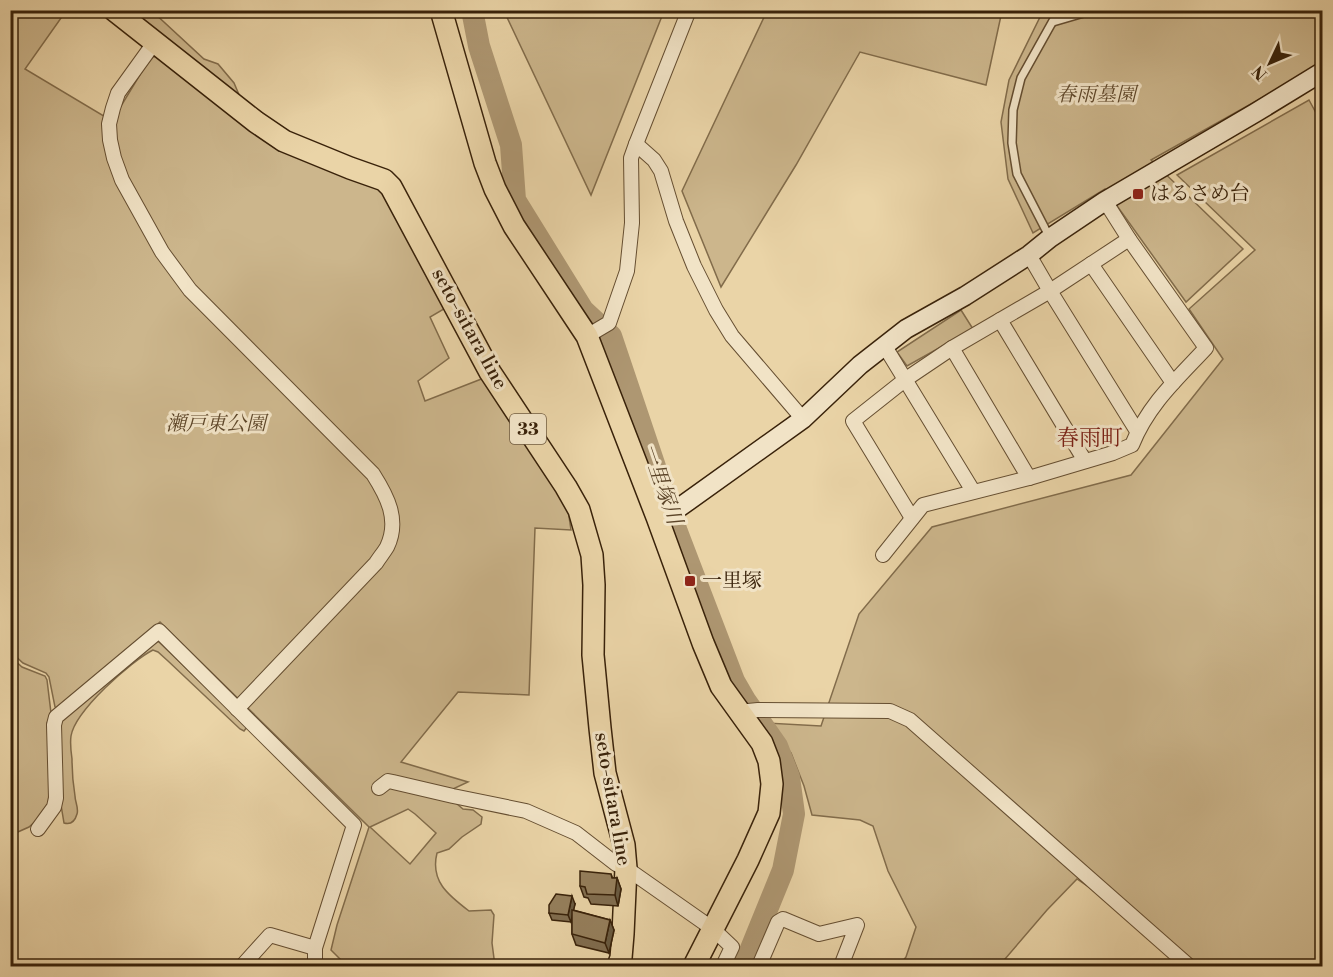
<svg xmlns="http://www.w3.org/2000/svg" width="1333" height="977" viewBox="0 0 1333 977" font-family="'Libre Bodoni','Noto Serif JP',serif">
  <rect width="100%" height="100%" fill="#ead4a7"/>
  <filter id="stains"><feTurbulence type="fractalNoise" baseFrequency=".00333" numOctaves="4"/><feColorMatrix values="0 0 0 0 .2 0 0 0 0 .09 0 0 0 0 .02 0 0 0 .5 -.17"/></filter>
  <radialGradient id="worn" r=".72"><stop offset=".6" stop-color="#630" stop-opacity="0"/><stop offset="1" stop-color="#630" stop-opacity=".3"/></radialGradient>
  <!-- green -->
  <g fill="#ccb68c" stroke="#826c4b" stroke-width="1.5" fill-rule="evenodd">
    <path d="M10,11h56l-41,58 87,52 32,-53 9,-11 7,-2 222,132 67,119 -19,11 19,41 -31,23 7,20 59,-23 84,132 3,20 -36,-2 -6,167 -71,-3 -57,70 67,20 -30,14 12,2 13,11 10,1 9,7 -1,7 -19,13 -13,12 -12,4c-7,28 11,42 32,58l22,-1 3,5 -2,28 3,23h-144l-8,-4 -12,-12 6,-25 32,-98 -209,-205 -102,88 -3,-3 -6,-30 -3,-4 -23,-10 -12,-11zM408,809l7,5 21,19 -26,31 -40,-37z"/>
    <polygon points="127,11 152,11 204,59 218,64 234,83 240,97 253,106 254,111"/>
    <polygon points="504,11 664,11 591,195"/>
    <polygon points="767,11 1002,11 986,85 860,52 796,165 721,287 682,191"/>
    <polygon points="1043,11 1322,11 1322,64 1151,160 1243,249 1186,302 1105,189 1033,233 1008,179 1001,122 1009,80"/>
    <polygon points="1309,100 1322,124 1322,966 1200,966 1186,954 1077,879 1047,910 999,966 899,966 906,957 916,927 888,871 873,826 860,820 812,815 804,786 791,753 767,723 821,726 859,614 932,527 1131,475 1223,359 1189,309 1255,250 1177,175"/>
    <polygon points="961,310 973,329 907,366 897,352"/>
    <path d="M156,641l3,1 88,85 -3,4 -4,-2 -72,-68 -10,-9 -5,-2c-22,11 -78,61 -82,86 -1,7 0,16 1,23 0,12 1,25 3,37 0,6 4,12 2,18 -2,7 -6,11 -13,9l-4,-24 -3,-71 4,-10z"/>
    <polygon points="10,656 22,667 45,676 47,680 51,713 47,723 51,762 48,807 37,820 29,827 11,835"/>
  </g>
  <g fill="none" stroke-linecap="round" stroke-linejoin="round">
    <!-- river -->
    <polyline stroke="#ae9772" stroke-width="22" points="472,10 479,46 511,145 515,200 583,310 611,336 677,532 734,681 745,700 777,746 789,777 794,814 783,870 744,966"/>
    <defs>
      <g id="lane">
        <polyline points="1053,22 1094,10"/>
        <polyline points="1050,238 1017,174 1012,143 1013,110 1021,78 1059,10"/>
      </g>
      <g id="street">
        <path d="M154,43l-36,50 -5,15 -4,16 1,16 4,18 8,22 40,72 28,38 183,184c14,22 27,46 14,73 -3,5 -7,10 -11,16l-139,146"/>
        <polyline points="636,144 654,160 661,171 676,221 694,266 716,310 732,336 803,419"/>
        <polyline points="1029,255 1050,291 1137,431"/>
        <polyline points="1091,264 1173,383"/>
        <polyline points="1000,320 1085,461"/>
        <polyline points="587,336 609,323 627,271 632,223 631,158 636,144 689,10"/>
        <polyline points="884,345 973,491"/>
        <polyline points="952,348 1029,478"/>
        <polyline points="912,518 853,421 906,379 952,348 1050,291 1129,239"/>
        <path d="M883,555l40,-50 106,-27 84,-25 19,-8c16,-40 45,-66 74,-97l-77,-109 -24,-38"/>
        <polyline points="738,712 758,710 890,711 910,720 1189,966"/>
        <polyline points="379,788 388,781 393,782 453,796 526,811 576,833 616,864 626,868 713,929 732,947 723,966"/>
        <polyline points="38,829 54,807 56,798 54,725 56,717 159,631 354,825 315,948 315,966"/>
        <polyline points="242,966 270,935 315,948"/>
        <polyline points="759,966 778,922 783,919 819,934 857,925 841,966"/>
      </g>
      <polyline id="secondary" points="657,517 680,507 803,419 860,365 906,329 965,296 1029,255 1050,238 1105,201 1255,113 1322,72"/>
      <g id="primary">
        <polyline points="114,10 256,122 284,141 350,168 384,180 391,187 490,372 566,487 579,510 592,555 594,585 593,655 600,728 605,773 624,845 626,868 623,934 621,958 618,966"/>
        <polyline points="441,10 485,163 495,189 514,226 587,336 657,517 703,643 721,686 762,743 769,761 772,784 769,813 748,860 694,966"/>
      </g>
    </defs>
    <!-- lane casing -->
    <use href="#lane" stroke="#654e31" stroke-width="10"/>
    <!-- street casing -->
    <use href="#street" stroke="#654e31" stroke-width="16"/>
    <!-- secondary casing -->
    <use href="#secondary" stroke="#39220a" stroke-width="21"/>
    <!-- primary casing -->
    <use href="#primary" stroke="#39220a" stroke-width="24"/>
    <!-- lane -->
    <use href="#lane" stroke="#f1e3c6" stroke-width="7"/>
    <!-- street -->
    <use href="#street" stroke="#f1e3c6" stroke-width="14"/>
    <!-- secondary -->
    <use href="#secondary" stroke="#f1e3c6" stroke-width="18"/>
    <!-- primary -->
    <use href="#primary" stroke="#ead4a7" stroke-width="21"/>
  </g>
  <!-- wall -->
  <g fill="#806d4f" stroke="#39220a" stroke-width="1.5">
    <polygon points="612,878 617,878 621,889 618,906 591,904 588,898 584,897 580,886"/>
    <polygon points="575,904 573,910 610,920 614,930 609,953 576,945 572,934 572,917 571,922 552,920 549,913"/>
  </g>
  <!-- shaded-wall -->
  <g fill="#685940" stroke="#39220a" stroke-width="1.5">
    <polygon points="611,874 615,885 617,878 621,889 618,906 615,895"/>
    <polygon points="572,896 575,904 571,922 568,915"/>
    <polygon points="610,920 614,930 609,953 605,943"/>
  </g>
  <!-- building -->
  <g fill="#957f5c" stroke="#39220a" stroke-width="1.5">
    <polygon points="580,871 611,874 612,878 617,878 615,895 587,894 585,887 580,886"/>
    <polygon points="556,894 572,896 568,915 549,913 549,905"/>
    <polygon points="572,910 610,920 605,943 572,934"/>
  </g>
  <!-- markers -->
  <g fill="#8f2418" stroke="#f1e3c6" stroke-width="2">
    <rect x="1132" y="188" width="12" height="12" rx="3"/>
    <rect x="684" y="575" width="12" height="12" rx="3"/>
  </g>
  <g text-anchor="middle" dominant-baseline="central" stroke-width="6" stroke-linejoin="round" paint-order="stroke">
    <!-- shield labels -->
    <rect fill="#f1e3c6" stroke="#705c42" stroke-width="1.5" x="510" y="414" width="36" height="30" rx="4.5"/>
    <g font-size="18" font-weight="bold" fill="#39220a">
      <text x="528" y="429">33</text>
    </g>
    <!-- park labels -->
    <g font-size="20" font-style="italic" fill="#5e472a" stroke="#f1e3c6">
      <text x="1096" y="95">春雨墓園</text>
      <text x="216" y="424">瀬戸東公園</text>
    </g>
    <!-- poi labels -->
    <g font-size="20" fill="#39220a" stroke="#f1e3c6" text-anchor="start">
      <text x="1150" y="194">はるさめ台</text>
      <text x="702" y="581">一里塚</text>
    </g>
    <!-- street labels -->
    <g font-size="20" fill="#39220a" stroke="#f1e3c6">
      <text transform="translate(469 329) rotate(61)">seto-sitara line</text>
      <text transform="translate(612 799) rotate(80)">seto-sitara line</text>
    </g>
    <!-- water labels -->
    <g font-size="21" font-style="italic" fill="#5c4529" stroke="#f1e3c6">
      <text transform="translate(661 484) rotate(71)">一里塚川</text>
    </g>
    <!-- quarter labels -->
    <g font-size="22" fill="#7a1f14" stroke="#f1e3c6">
      <text x="1090" y="438">春雨町</text>
    </g>
  </g>
  <!-- margin -->
  <rect width="1333" height="977" fill="none" stroke="#ead4a7" stroke-width="36"/>
  <rect x="12" y="12" width="1309" height="953" fill="none" stroke="#39220a" stroke-width="3"/>
  <rect x="18" y="18" width="1297" height="941" fill="none" stroke="#39220a" stroke-width="1.5"/>
  <!-- north arrow -->
  <g transform="translate(1270 63) rotate(226)" stroke="#f1e3c6" stroke-width="4.5" paint-order="stroke">
  <path d="M0-4.5L10 22L0 15L-10 22Z" fill="#39220a"/>
  <text y="-9" font-size="16" font-weight="bold" text-anchor="middle" fill="#39220a">N</text>
  </g>
  <rect width="100%" height="100%" filter="url(#stains)"/>
  <rect width="100%" height="100%" fill="url(#worn)"/>
</svg>
